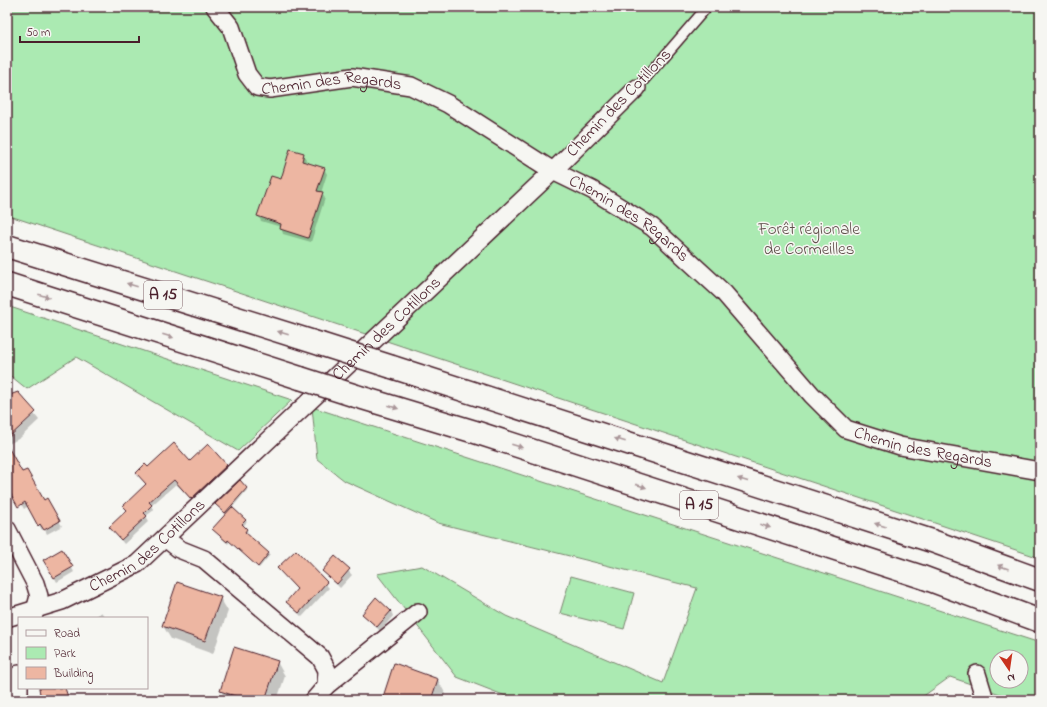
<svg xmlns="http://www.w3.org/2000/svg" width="1047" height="707" viewBox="0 0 1047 707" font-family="'Indie Flower',sans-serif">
  <rect width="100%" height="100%" fill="#f6f6f2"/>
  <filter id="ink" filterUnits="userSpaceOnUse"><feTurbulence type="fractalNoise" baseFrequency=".025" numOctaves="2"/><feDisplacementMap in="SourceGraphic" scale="8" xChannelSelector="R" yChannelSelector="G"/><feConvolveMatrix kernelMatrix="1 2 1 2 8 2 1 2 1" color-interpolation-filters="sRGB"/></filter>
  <g filter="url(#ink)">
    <!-- green -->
    <g fill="#abeab2" stroke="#7a846e" fill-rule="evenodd">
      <polygon points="7,7 1040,7 1040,558 7,215"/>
      <polygon points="7,306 292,400 238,451 76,357 27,389 7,373"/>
      <path d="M312,407l728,236v57h-29l-5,-4 -56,-19 -32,23h-402l-59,-23 -80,-103 45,-8 84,50 157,67 34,-95 -259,-65 -93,-42 -28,-22zM997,657h24v24h-24z"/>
      <polygon points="571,576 634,593 624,629 560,613"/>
    </g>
    <!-- shadow -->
    <g fill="#0003">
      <polygon points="303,154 306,159 305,163 324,169 327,174 321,193 325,198 311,242 283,234 281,227 261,221 258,216 281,181"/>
      <polygon points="17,393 39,420 20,438 7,445 7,396"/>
      <polygon points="208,446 228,470 194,502 176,484 151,506 154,510 146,516 149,521 124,544 110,527 128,511 124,506 147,485 137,473 148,469 190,462"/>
      <polygon points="7,448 22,474 44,501 47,500 62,526 47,534 44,528 42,530 28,506 24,509 7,479"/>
      <polygon points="246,488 247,490 232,508 247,522 243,526 248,532 246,534 270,555 259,568 230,541 228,544 213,529 226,514 218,506"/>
      <polygon points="62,550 74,572 57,582 45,560"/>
      <polygon points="296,551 329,588 302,617 287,602 297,590 278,568"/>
      <polygon points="335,557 352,575 340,588 323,571"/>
      <polygon points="220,598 228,611 213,654 171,639 163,626"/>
      <polygon points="391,611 393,616 380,631 363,614"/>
      <polygon points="101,612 106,618 94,618"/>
      <polygon points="277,662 285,676 277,700 226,700 221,691"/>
      <polygon points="438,680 445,693 443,700 383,700"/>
    </g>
    <!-- building -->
    <g fill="#edb6a2" stroke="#4a1f2b">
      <polygon points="290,149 304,153 302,161 325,168 317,191 323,192 308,238 280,229 281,224 257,216 271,176 281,179"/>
      <polygon points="18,392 36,412 7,439 7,396"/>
      <polygon points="174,443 190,461 208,444 227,465 191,499 174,480 149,502 152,505 144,513 147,516 121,540 109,527 127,510 123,506 146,484 136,473 145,464 148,467"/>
      <polygon points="7,445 22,472 27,470 44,500 47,498 60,521 44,530 40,524 38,526 25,502 18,507 7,487 7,481 9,480 7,476"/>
      <polygon points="240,480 247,488 225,513 215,504"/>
      <polygon points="232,507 246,520 242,524 247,529 245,532 269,553 258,567 228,540 227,542 212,529"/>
      <polygon points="62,549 73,567 54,578 43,560"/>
      <polygon points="296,550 327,582 299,613 286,602 297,589 277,568"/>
      <polygon points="335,556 350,569 337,584 322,571"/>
      <polygon points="177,582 221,597 205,641 162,626"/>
      <polygon points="376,597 391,611 377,627 362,614"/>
      <polygon points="234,647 278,661 265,700 247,700 220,691"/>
      <polygon points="394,663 438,679 431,700 382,700"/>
      <polygon points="39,688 65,688 69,700 41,700"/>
    </g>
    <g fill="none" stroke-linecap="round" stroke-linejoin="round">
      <defs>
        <polyline id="service" points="637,88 707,7"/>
        <g id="minor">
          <path id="s1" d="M215,7l16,20 16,47 10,13 13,2 82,-12 59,9 37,18 105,67 39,19 60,37 72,66 88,102 34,34 54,17 140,25"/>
          <polyline points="7,529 35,583 39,596 33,618"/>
          <polyline points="165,538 179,549 204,559 320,657 327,670 326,686"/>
          <path id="s2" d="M7,617h3l52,-16 75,-37 416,-393 84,-83"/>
          <polyline points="19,674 19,694 20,700"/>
          <polyline points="977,674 985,700"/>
          <polyline points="314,700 326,686 418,612"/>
        </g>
        <g id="motorway">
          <polyline points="7,246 320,344"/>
          <polyline points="7,284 300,378"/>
          <polyline points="392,367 932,541 1040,580"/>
          <polyline points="356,396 475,432 922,577 1040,621"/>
        </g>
      </defs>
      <!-- service casing -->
      <use href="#service" stroke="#4a1f2b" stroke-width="12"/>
      <!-- minor casing -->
      <use href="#minor" stroke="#4a1f2b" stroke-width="20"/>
      <!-- motorway casing -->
      <use href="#motorway" stroke="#4a1f2b" stroke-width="25"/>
      <!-- service -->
      <use href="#service" stroke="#f6f6f2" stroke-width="9"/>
      <!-- minor -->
      <use href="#minor" stroke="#f6f6f2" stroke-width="17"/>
      <!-- motorway -->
      <use href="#motorway" stroke="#f6f6f2" stroke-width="22"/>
      <defs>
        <g id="motorway-bridge">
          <polyline points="320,344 392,367"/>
          <polyline points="300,378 356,396"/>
        </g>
      </defs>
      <!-- motorway-bridge casing -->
      <use href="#motorway-bridge" stroke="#4a1f2b" stroke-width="25" stroke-linecap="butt"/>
      <!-- motorway-bridge -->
      <use href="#motorway-bridge" stroke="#f6f6f2" stroke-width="22"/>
    </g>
    <!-- one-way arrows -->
    <defs><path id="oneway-solid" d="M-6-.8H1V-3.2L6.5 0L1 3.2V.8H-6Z"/></defs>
    <g fill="#a99598">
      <use href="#oneway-solid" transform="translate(132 285) rotate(-163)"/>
      <use href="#oneway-solid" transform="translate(44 296) rotate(18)"/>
      <use href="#oneway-solid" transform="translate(283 333) rotate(-163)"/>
      <use href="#oneway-solid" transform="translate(168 336) rotate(18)"/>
      <use href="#oneway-solid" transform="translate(393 407) rotate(17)"/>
      <use href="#oneway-solid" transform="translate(620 440) rotate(-162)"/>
      <use href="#oneway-solid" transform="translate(517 446) rotate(18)"/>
      <use href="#oneway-solid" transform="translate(743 480) rotate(-162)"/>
      <use href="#oneway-solid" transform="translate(641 486) rotate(18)"/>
      <use href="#oneway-solid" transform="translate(880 525) rotate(-162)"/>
      <use href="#oneway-solid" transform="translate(765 526) rotate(18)"/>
      <use href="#oneway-solid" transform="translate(1003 567) rotate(-160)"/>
    </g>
  </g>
  <g text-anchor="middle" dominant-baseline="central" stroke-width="3" stroke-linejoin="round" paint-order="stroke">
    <!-- shield labels -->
    <g fill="#f6f6f2" stroke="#7e6067" stroke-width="1">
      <rect x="144" y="281" width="38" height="28" rx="3"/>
      <rect x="680" y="491" width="38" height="28" rx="3"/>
    </g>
    <g font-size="16" font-weight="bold" fill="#4a1f2b">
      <text x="163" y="295">A 15</text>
      <text x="699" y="505">A 15</text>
    </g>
    <!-- street labels -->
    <g font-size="17" fill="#4a1f2b" stroke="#f6f6f2">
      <text stroke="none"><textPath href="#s1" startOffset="167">Chemin des Regards</textPath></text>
      <text transform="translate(619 103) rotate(-46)">Chemin des Cotillons</text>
      <text stroke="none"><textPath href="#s1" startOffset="503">Chemin des Regards</textPath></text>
      <text stroke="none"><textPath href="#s2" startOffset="484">Chemin des Cotillons</textPath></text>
      <text stroke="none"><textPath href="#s1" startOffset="887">Chemin des Regards</textPath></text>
      <text stroke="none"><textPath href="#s2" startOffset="160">Chemin des Cotillons</textPath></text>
    </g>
    <!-- park labels -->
    <g font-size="17" fill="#62524d" stroke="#f6f6f2">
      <text x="809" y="229">Forêt régionale<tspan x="809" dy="20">de Cormeilles</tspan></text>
    </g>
  </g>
  <!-- margin -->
  <rect width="1047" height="707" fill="none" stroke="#f6f6f2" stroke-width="24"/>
  <rect x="12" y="12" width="1023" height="683" fill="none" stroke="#4a1f2b" stroke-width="1.5" filter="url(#ink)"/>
  <!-- legend -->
  <rect x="18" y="617" width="130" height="72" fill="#f6f6f2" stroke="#b1a0a2"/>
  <rect x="26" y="630" width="20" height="6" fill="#f6f6f2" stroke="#b1a0a2"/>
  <text x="54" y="637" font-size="12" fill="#4a1f2b">Road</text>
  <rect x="26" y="647" width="20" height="12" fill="#abeab2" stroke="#b1a0a2"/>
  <text x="54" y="657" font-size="12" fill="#4a1f2b">Park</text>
  <rect x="26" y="667" width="20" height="12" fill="#edb6a2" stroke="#b1a0a2"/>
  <text x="54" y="677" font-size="12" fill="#4a1f2b">Building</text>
  <!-- north arrow -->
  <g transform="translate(1009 669) rotate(167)"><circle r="19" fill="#f6f6f2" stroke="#b1a0a2"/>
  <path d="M0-3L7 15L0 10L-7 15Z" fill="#c8321e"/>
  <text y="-6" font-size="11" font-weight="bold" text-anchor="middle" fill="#4a1f2b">N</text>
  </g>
  <!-- scale -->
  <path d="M20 36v6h119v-6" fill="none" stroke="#4a1f2b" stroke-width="2"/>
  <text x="26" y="36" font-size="12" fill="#4a1f2b" stroke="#f6f6f2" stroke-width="3" paint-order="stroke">50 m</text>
</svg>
